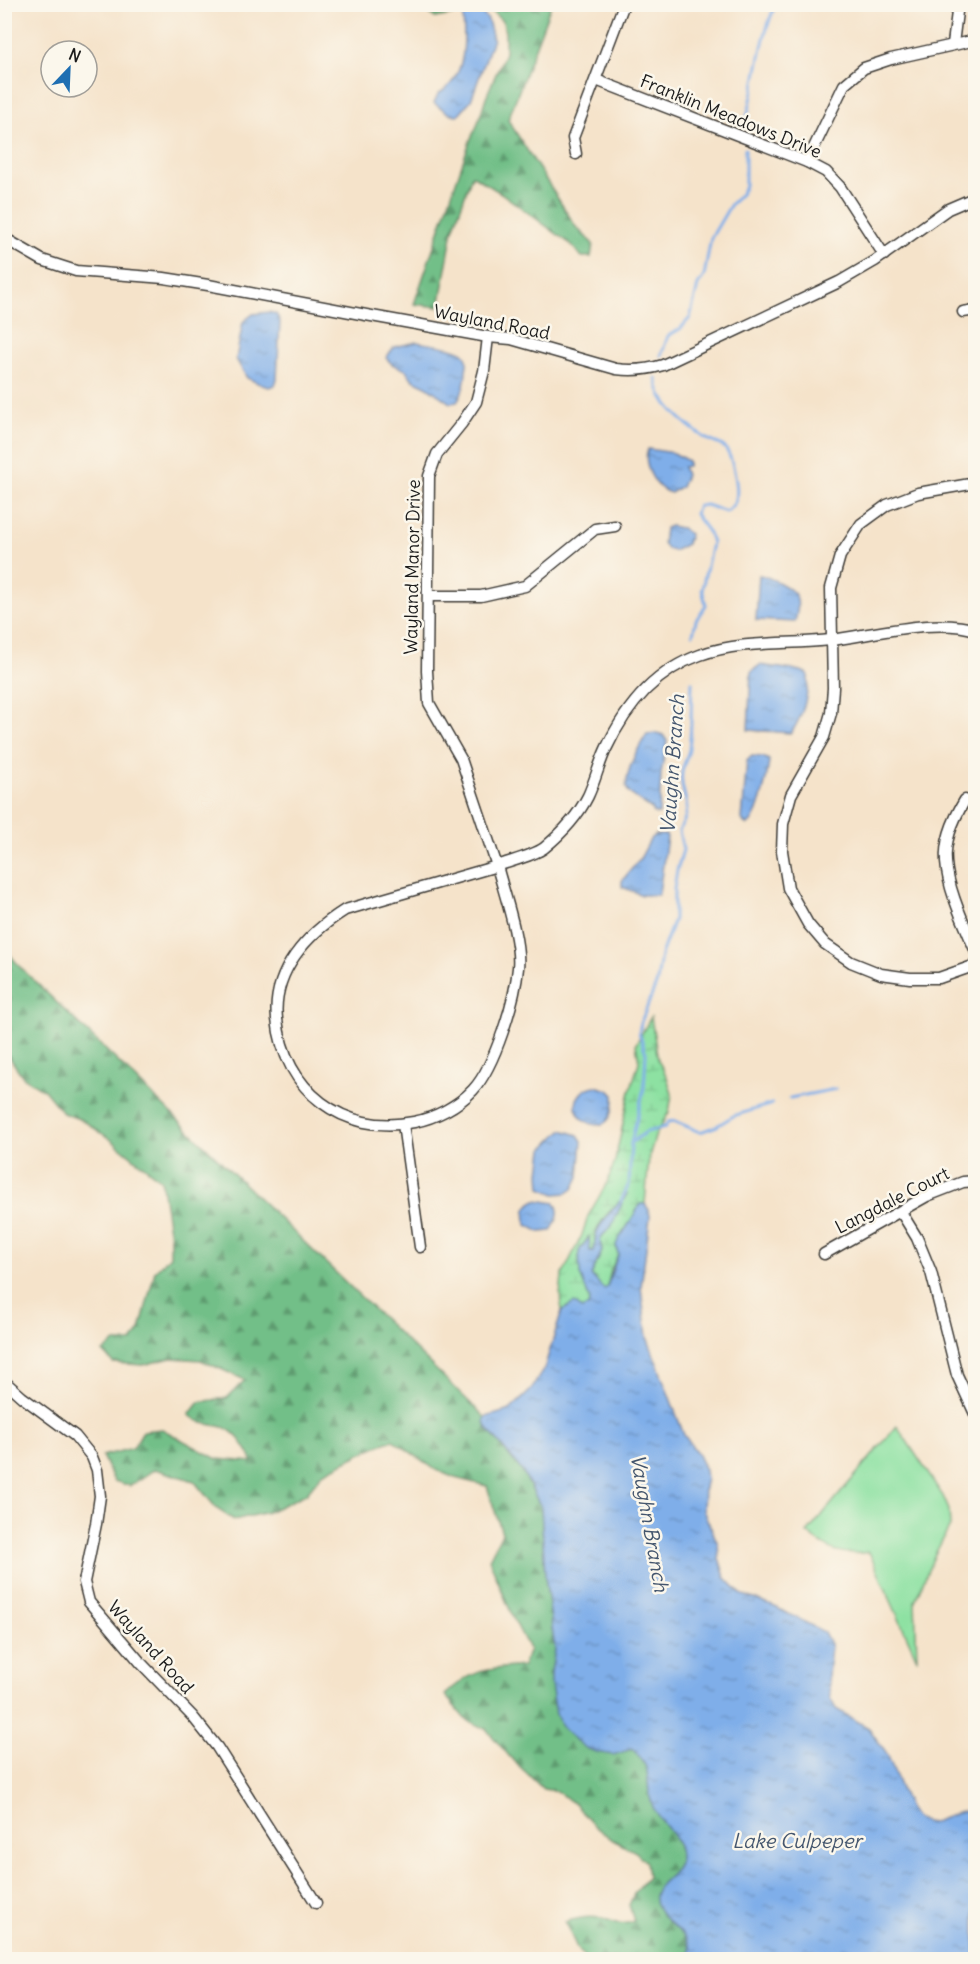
<svg xmlns="http://www.w3.org/2000/svg" width="980" height="1964" viewBox="0 0 980 1964" font-family="Delius,sans-serif">
  <defs>
    <pattern id="forest-firs" width="22" height="20" patternUnits="userSpaceOnUse" patternTransform="scale(1.5)"><rect width="22" height="20" fill="#72bf88"/><path d="M5 1l3.5 6h-7zM16 11l3.5 6h-7z" fill="#5d9a6e"/></pattern>
    <pattern id="wetland-marsh" width="20" height="14" patternUnits="userSpaceOnUse" patternTransform="scale(1.5)"><rect width="20" height="14" fill="#8de1a2"/><path d="M1 5h8M5 5V1M11 12h8M15 12V8" fill="none" stroke="#79c08b"/></pattern>
    <pattern id="water-ripples" width="26" height="14" patternUnits="userSpaceOnUse" patternTransform="scale(1.5)"><rect width="26" height="14" fill="#7faee9"/><path d="M2 4q2-2 4 0t4 0M15 11q2-2 4 0t4 0" fill="none" stroke="#678dbc"/></pattern>
  </defs>
  <rect width="100%" height="100%" fill="#fbf7ec"/>
  <filter id="ink" filterUnits="userSpaceOnUse"><feTurbulence type="fractalNoise" baseFrequency=".0167" numOctaves="2"/><feDisplacementMap in="SourceGraphic" scale="12" xChannelSelector="R" yChannelSelector="G"/><feConvolveMatrix kernelMatrix="1 2 1 2 8 2 1 2 1" color-interpolation-filters="sRGB"/></filter>
  <filter id="wash" filterUnits="userSpaceOnUse"><feTurbulence type="fractalNoise" baseFrequency=".008" numOctaves="4" result="noise"/><feDisplacementMap in="SourceGraphic" scale="24" xChannelSelector="R" yChannelSelector="G"/><feGaussianBlur stdDeviation="1.35" result="paint"/><feColorMatrix in="noise" values="0 0 0 0 0 0 0 0 0 0 0 0 0 0 0 0 0 1.4 0 .05"/><feComposite in="paint" operator="in"/></filter>
  <g filter="url(#wash)">
    <rect width="100%" height="100%" fill="#f5e3ca"/>
    <!-- forest -->
    <g fill="url(#forest-firs)" stroke="#476e52" stroke-width="1.5">
      <polygon points="419,5 451,5 452,15 435,18"/>
      <polygon points="485,5 551,5 508,120 576,227 593,244 591,257 582,257 569,243 501,193 472,175 453,230 439,307 414,304 471,138 477,126 486,97 505,53 505,33 503,22"/>
      <path d="M4,947l15,19 467,452v9l37,45 18,35 4,68 10,75 73,97 7,1 13,17 32,87 -2,20 14,71 -2,16h-105l-7,-9 -13,-28c12,-4 22,-6 35,-4 16,3 18,9 34,3l-5,-16 6,-13 13,-15 -2,-15 -10,-10 -23,-12 -20,-15 -17,-20 -20,-14 -13,-2 -33,-32 -23,-27 -22,-11 -20,-24c27,-26 41,-26 78,-29l6,-17 -15,-29 -25,-61 13,-26 -15,-47 -32,-8 -19,-8 -43,-30 -21,8 -49,25 -17,21 -38,18 -34,8 -17,-11 -23,-28 -39,-12 -25,17 -16,-5 -12,-25 31,-8 10,-17 19,-2 55,30 36,3c-7,-14 -17,-33 -34,-36 -16,-3 -16,-1 -30,-11l10,-13 28,-4 18,-18 -44,-20 -30,-2 -28,7 -30,-2 -10,-11 12,-10h17l8,-12 15,-59 15,-15v-19l-9,-57 -51,-41 -28,-19 -19,-7 -19,-23 -21,-13 -18,-26z"/>
    </g>
    <!-- wetland -->
    <path fill="url(#wetland-marsh)" stroke="#547e5f" stroke-width="1.5" d="M651,1017l7,43 9,17 5,17 -3,18 -13,22 -7,23 -4,47h-5l-24,42 2,8 -7,16 -4,17 -3,2 -13,-14 11,-24 -2,-10 2,-5 9,-9 15,-32c-11,11 -24,22 -30,37 -2,7 0,13 -3,19h-3l-2,-13 -9,13 1,23 10,26 -2,6 -6,3 -15,-2 -5,4 -2,-16 2,-19 20,-41 6,-19 19,-33 8,-22 15,-70 9,-29 -3,-18z"/>
    <!-- green -->
    <path fill="#8de1a2" stroke="#547e5f" stroke-width="1.5" d="M897,1426l46,70 6,14 1,16 -15,28 -20,47 2,58 -48,-107c-26,5 -43,-3 -62,-19z"/>
    <!-- water -->
    <g fill="url(#water-ripples)" stroke="#4e6582" stroke-width="1.5">
      <path d="M462,5h14l12,15 5,19 -22,61 -13,15 -8,-1 -16,-11 4,-9c31,-16 27,-60 24,-89z"/>
      <polygon points="269,312 276,314 280,321 277,379 275,385 269,387 262,385 247,378 236,359 243,322 253,314"/>
      <path d="M417,342c10,2 45,5 49,14 2,4 1,10 0,14 0,12 -3,22 -9,32l-7,1 -24,-17 -13,-6 -7,-10 -14,-6 -6,-6 8,-11z"/>
      <path d="M648,449l26,4 14,8v5l-5,1 3,8 -5,12 -10,6c-16,-3 -29,-29 -23,-44z"/>
      <polygon points="670,526 681,528 690,534 687,544 674,551 667,549 663,544 665,528"/>
      <path d="M759,575c7,1 12,4 19,7 20,10 23,17 17,40l-39,-2z"/>
      <path d="M760,665l41,6 7,3c1,20 -5,42 -17,59l-43,-3 3,-58z"/>
      <path d="M657,733l6,2 4,6 -6,32 -2,41 -6,-1v-3l-24,-17 -3,-6c1,-19 11,-37 21,-53z"/>
      <path d="M752,756l11,1 6,3c-1,13 -10,57 -21,65l-4,-2 -2,-4 5,-59z"/>
      <polygon points="655,835 666,835 667,837 659,893 658,895 642,895 622,887 622,881 641,857 651,838"/>
      <path d="M595,1086l14,4 5,5c2,54 -51,22 -35,1 4,-6 9,-9 16,-10z"/>
      <polygon points="562,1130 578,1135 582,1141 579,1177 573,1189 567,1193 555,1194 541,1188 540,1173 543,1149"/>
      <path d="M627,1193l-16,34 -9,9 -2,5 2,10 -11,24 13,14 3,-2 11,-33 -2,-9 2,-5 13,-19 9,-17h5l4,6 1,7 -9,70 6,50 37,98 13,18 8,17 1,9 -2,8 -1,23 15,34 1,14 6,19 16,17 34,13 49,25 7,14 -3,30 2,22 6,11 33,19 19,28 21,53 7,9 10,4 5,1 26,-10 18,-4v150h-287c12,-26 -31,-35 -33,-59 -2,-17 21,-23 24,-37 6,-23 -18,-38 -26,-56 -11,-26 4,-36 -21,-58l-19,6 -17,-3 -10,-4 -12,-9 -13,-13 -5,-12 -5,-30v-12l4,-22 -10,-75 -4,-68 -18,-35 -37,-45 -2,-5 2,-5 24,-7 20,-19 14,-22 18,-58 12,-8 8,6 6,-3 2,-6 -10,-26 -1,-23 10,-14 1,14h3c3,-7 1,-13 4,-19 7,-16 20,-26 30,-39z"/>
      <path d="M536,1200l19,3c7,10 1,19 -4,28l-11,1 -13,-7c-3,-12 -3,-19 9,-25z"/>
    </g>
    <g fill="none" stroke-linecap="round" stroke-linejoin="round">
      <!-- stream -->
      <g stroke="#7faee9" stroke-width="3">
        <path d="M744,127c13,-40 14,-84 32,-123"/>
        <polyline points="661,356 668,336 680,329 690,318 698,285 704,276 711,238 731,204 742,193 745,185 745,149"/>
        <path d="M656,378c3,26 29,46 49,60 5,4 15,5 20,10 8,10 15,43 10,54 -2,4 -6,7 -9,10l-20,-7 -8,1 -3,8 14,19 3,10 -10,46 4,16 -10,15 -3,14"/>
        <polyline points="790,1098 836,1089"/>
        <polyline points="631,1143 646,1132 665,1127 668,1122 674,1121 700,1132 717,1126 733,1116 772,1104"/>
        <path d="M621,1201l8,-17 2,-41 13,-55 2,-35 -7,-20 2,-11 16,-40 4,-27 13,-36v-30l3,-19 6,-20 -4,-19c18,-32 -1,-32 3,-59 1,-8 6,-15 7,-23 3,-23 2,-45 3,-67"/>
      </g>
    </g>
  </g>
  <g filter="url(#ink)">
    <g fill="none" stroke-linecap="round" stroke-linejoin="round">
      <defs>
        <g id="street">
          <polyline points="953,44 958,4"/>
          <polyline points="596,80 807,162 826,172 840,187 884,255"/>
          <polyline points="576,154 573,138 624,4"/>
          <polyline points="807,162 844,85 864,68 891,59 976,40"/>
          <path d="M4,238l38,22 34,11 88,7 44,7 158,30 122,22 23,2 105,30c16,2 31,1 47,-4l176,-83 36,-21 73,-52 28,-12"/>
          <polyline points="963,312 976,310"/>
          <path d="M488,337l-4,34 -8,31 -14,21 -25,31 -8,22 -2,195 2,32 32,56 36,107c13,-5 36,-10 47,-18 17,-14 34,-32 44,-52 7,-15 11,-32 18,-47 19,-41 49,-78 94,-94 42,-15 87,-10 131,-15 41,-5 105,-23 145,-10"/>
          <polyline points="976,483 918,493 887,505 861,524 840,556 831,588 833,688 831,713 824,737 791,795 783,824 782,851 788,888 808,924 825,944 851,962 881,974 910,978 939,978 976,965"/>
          <polyline points="429,596 481,596 525,586 595,529 615,526"/>
          <path d="M965,800c-11,18 -21,40 -19,62 2,29 19,63 30,90"/>
          <path d="M497,866c7,27 24,75 21,102 -3,32 -23,98 -45,122 -15,16 -38,28 -59,32 -71,14 -130,-32 -137,-103 -5,-48 30,-85 68,-109z"/>
          <polyline points="403,1124 420,1247"/>
          <polyline points="901,1212 917,1238 931,1272 957,1375 976,1416"/>
          <polyline points="824,1254 927,1196 963,1182 976,1181"/>
          <polyline points="4,1381 22,1397 75,1436 92,1457 97,1470 100,1496 96,1524 84,1582 89,1602 141,1663 193,1717 217,1747 316,1903"/>
        </g>
      </defs>
      <!-- street casing -->
      <use href="#street" stroke="#3d3a36" stroke-width="13"/>
      <!-- street -->
      <use href="#street" stroke="#fff" stroke-width="10"/>
    </g>
  </g>
  <g text-anchor="middle" dominant-baseline="central" stroke-width="5" stroke-linejoin="round" paint-order="stroke">
    <!-- street labels -->
    <g font-size="18" fill="#1c1c1c" stroke="#fbf7ec">
      <text transform="translate(731 116) rotate(22)">Franklin Meadows Drive</text>
      <text transform="translate(492 322) rotate(11)">Wayland Road</text>
      <text transform="translate(412 567) rotate(-89)">Wayland Manor Drive</text>
      <text transform="translate(892 1200) rotate(-27)">Langdale Court</text>
      <text transform="translate(151 1647) rotate(48)">Wayland Road</text>
    </g>
    <!-- water labels -->
    <g font-size="20" font-style="italic" fill="#44566e" stroke="#fbf7ec">
      <text transform="translate(672 764) rotate(-86)">Vaughn Branch</text>
      <text transform="translate(650 1523) rotate(80)">Vaughn Branch</text>
      <text x="797" y="1840">Lake Culpeper</text>
    </g>
  </g>
  <!-- margin -->
  <rect width="980" height="1964" fill="none" stroke="#fbf7ec" stroke-width="24"/>
  <!-- north arrow -->
  <g transform="translate(69 69) rotate(23)"><circle r="28" fill="#fbf7ec" stroke="#a29f99" stroke-width="1.5"/>
  <path d="M0-4.5L10 22L0 15L-10 22Z" fill="#1f6fb2"/>
  <text y="-9" font-size="16" font-weight="bold" text-anchor="middle" fill="#1c1c1c">N</text>
  </g>
</svg>
